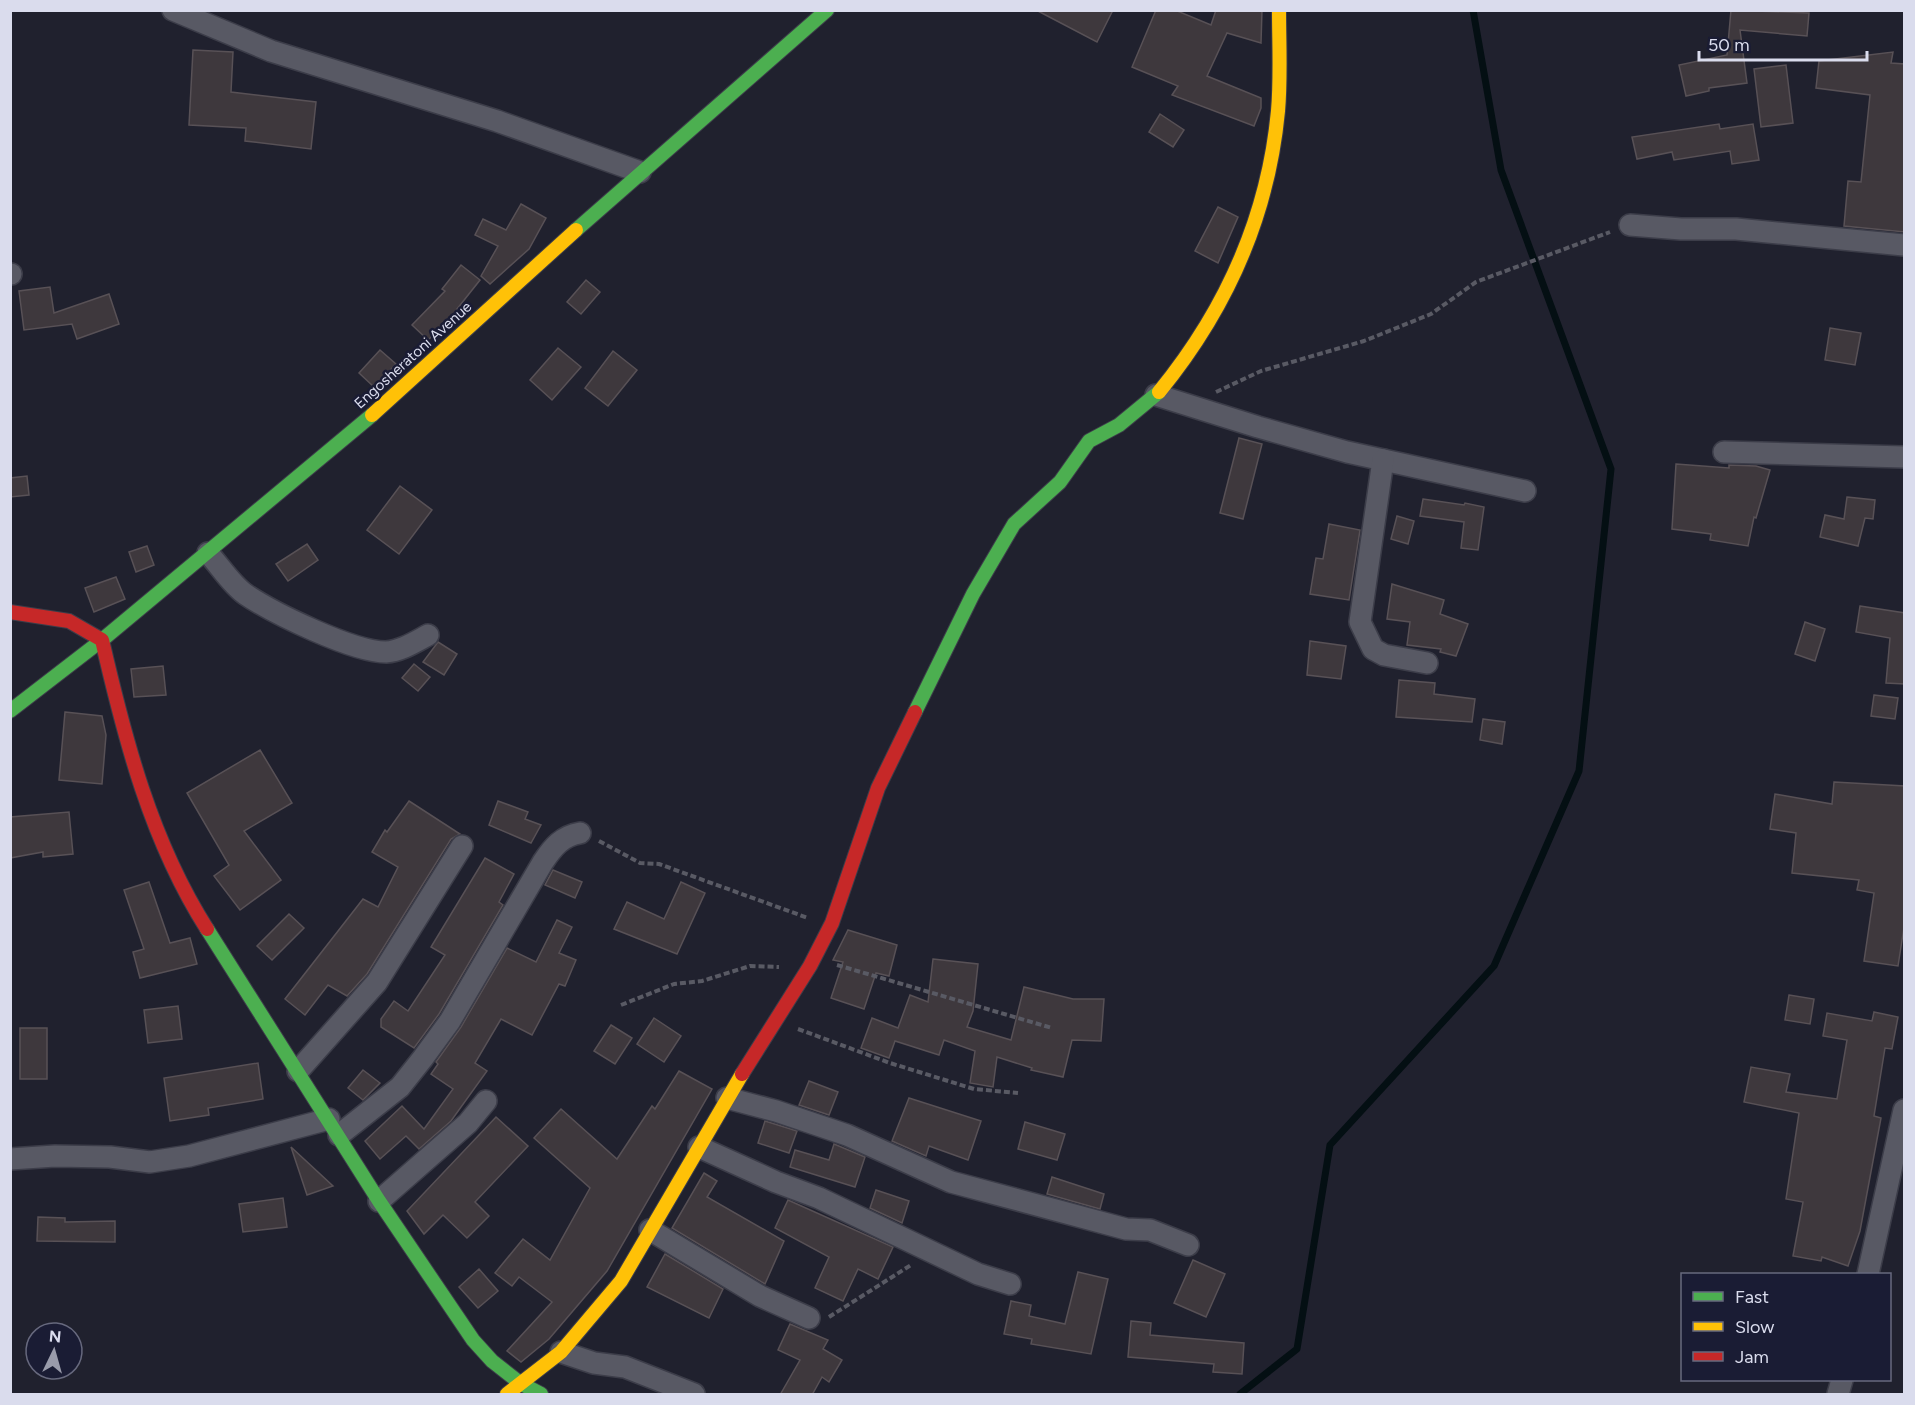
<svg xmlns="http://www.w3.org/2000/svg" width="1915" height="1405" viewBox="0 0 1915 1405" font-family="Figtree,sans-serif">
  <rect width="100%" height="100%" fill="#20212e"/>
  <g fill="none" stroke-linecap="round" stroke-linejoin="round">
    <!-- stream -->
    <polyline stroke="#040f13" stroke-width="7" points="1240,1394 1297,1349 1330,1145 1494,966 1579,771 1611,469 1501,170 1473,10"/>
  </g>
  <!-- building -->
  <g fill="#3e383d" stroke="#585156" stroke-width="1.5">
    <polygon points="1036,10 1113,10 1097,42"/>
    <polygon points="1156,10 1175,10 1211,25 1216,10 1262,10 1261,43 1227,33 1207,76 1261,98 1261,108 1254,126 1172,95 1178,86 1132,67"/>
    <polygon points="1731,10 1809,13 1807,36 1740,30 1747,83 1709,88 1709,91 1686,96 1679,65 1727,55"/>
    <polygon points="193,50 233,52 231,92 316,102 311,149 245,141 246,128 189,125"/>
    <polygon points="1893,52 1891,63 1905,64 1905,232 1844,226 1848,181 1861,182 1870,95 1816,88 1819,61"/>
    <polygon points="1786,65 1793,123 1761,127 1754,69"/>
    <polygon points="1160,114 1184,130 1173,147 1149,132"/>
    <polygon points="1719,124 1720,129 1753,124 1759,160 1732,164 1730,151 1674,160 1672,152 1637,159 1632,137"/>
    <polygon points="521,204 546,218 529,249 490,284 481,276 498,246 475,235 483,219 506,230"/>
    <polygon points="1218,207 1238,217 1218,263 1195,251"/>
    <polygon points="461,265 480,280 457,309 459,310 428,340 412,325 445,291 442,289"/>
    <polygon points="586,280 600,292 581,314 567,302"/>
    <polygon points="50,287 54,313 109,294 119,324 77,339 72,324 24,330 19,291"/>
    <polygon points="1830,328 1861,333 1855,365 1825,360"/>
    <polygon points="558,348 581,367 552,400 530,380"/>
    <polygon points="380,350 396,364 374,387 359,373"/>
    <polygon points="613,351 637,370 608,406 585,388"/>
    <polygon points="1239,438 1262,444 1243,519 1220,513"/>
    <polygon points="1676,464 1729,468 1729,465 1756,466 1770,470 1756,518 1754,517 1748,546 1710,540 1711,534 1672,529"/>
    <polygon points="27,476 29,495 10,497 10,478"/>
    <polygon points="400,486 432,510 399,554 367,530"/>
    <polygon points="1847,497 1875,500 1873,519 1865,518 1858,546 1820,537 1825,515 1844,519"/>
    <polygon points="1423,499 1464,505 1465,503 1484,507 1478,550 1461,548 1464,522 1420,516"/>
    <polygon points="1397,516 1414,521 1408,544 1391,539"/>
    <polygon points="1329,524 1360,530 1349,600 1310,594 1316,558 1323,559"/>
    <polygon points="307,544 318,560 288,581 276,564"/>
    <polygon points="147,546 154,565 136,572 129,552"/>
    <polygon points="116,577 125,599 94,612 85,588"/>
    <polygon points="1392,584 1444,600 1440,614 1468,624 1456,656 1440,652 1441,649 1407,645 1410,622 1387,619"/>
    <polygon points="1860,606 1905,613 1905,684 1886,683 1890,638 1856,632"/>
    <polygon points="1805,622 1825,629 1815,661 1795,654"/>
    <polygon points="1310,641 1346,646 1341,679 1307,675"/>
    <polygon points="438,642 457,654 444,675 423,662"/>
    <polygon points="414,664 430,677 418,691 402,678"/>
    <polygon points="163,666 166,695 134,697 131,669"/>
    <polygon points="1399,680 1435,683 1434,694 1475,699 1472,722 1396,717"/>
    <polygon points="1874,695 1898,698 1895,719 1871,716"/>
    <polygon points="65,712 102,716 106,735 102,784 59,780"/>
    <polygon points="1483,719 1505,722 1502,744 1480,740"/>
    <polygon points="260,750 292,803 244,831 281,880 240,910 214,876 229,865 187,793"/>
    <polygon points="1834,782 1905,786 1905,921 1898,966 1864,961 1874,893 1857,890 1859,880 1792,873 1796,833 1770,829 1775,794 1832,804"/>
    <polygon points="409,801 460,834 451,839 367,974 347,996 328,985 305,1015 285,999 363,899 378,907 398,867 372,852 385,830 387,832"/>
    <polygon points="498,801 528,812 525,819 541,825 531,843 489,825"/>
    <polygon points="69,812 73,854 43,857 43,852 10,858 10,817"/>
    <polygon points="485,858 514,874 499,902 503,905 439,1014 414,1048 381,1027 381,1019 394,1001 408,1011 445,955 431,947"/>
    <polygon points="553,870 582,882 575,898 545,885"/>
    <polygon points="149,882 170,943 190,938 197,964 140,978 133,952 144,949 124,890"/>
    <polygon points="681,882 705,893 677,954 614,929 627,902 664,919"/>
    <polygon points="289,914 304,928 272,960 257,946"/>
    <polygon points="557,920 572,927 559,953 576,960 565,986 559,984 532,1035 501,1019 475,1063 487,1071 451,1121 419,1149 406,1136 380,1159 365,1141 402,1106 424,1129 453,1089 431,1074 438,1064 436,1062 461,1027 507,948 536,962"/>
    <polygon points="848,930 897,945 889,976 876,973 864,1009 831,998 843,962 833,960"/>
    <polygon points="933,959 978,964 973,1011 967,1027 1011,1040 1024,987 1073,999 1104,999 1101,1041 1072,1040 1063,1077 1031,1070 1032,1068 997,1057 993,1087 970,1083 975,1051 944,1040 939,1055 895,1041 889,1058 861,1048 872,1018 898,1028 910,995 928,1002"/>
    <polygon points="1789,995 1814,999 1810,1024 1785,1020"/>
    <polygon points="178,1006 182,1039 148,1043 144,1010"/>
    <polygon points="1874,1012 1898,1017 1892,1049 1885,1048 1874,1116 1881,1118 1860,1231 1848,1266 1822,1257 1821,1261 1793,1256 1803,1202 1786,1199 1799,1113 1744,1102 1751,1067 1790,1074 1786,1092 1837,1099 1847,1040 1823,1036 1827,1013 1872,1021"/>
    <polygon points="654,1018 681,1036 664,1062 637,1044"/>
    <polygon points="611,1025 632,1038 615,1064 594,1051"/>
    <rect x="20" y="1028" width="27" height="51"/>
    <polygon points="258,1063 263,1099 208,1108 209,1115 170,1121 164,1078"/>
    <polygon points="363,1070 380,1083 363,1100 348,1088"/>
    <polygon points="679,1071 712,1089 607,1271 549,1339 521,1362 507,1351 552,1302 519,1277 512,1286 495,1273 523,1239 550,1260 590,1188 534,1138 561,1109 617,1159 652,1106 655,1109"/>
    <polygon points="809,1081 838,1092 829,1115 799,1105"/>
    <polygon points="909,1098 981,1121 968,1160 929,1146 926,1156 892,1141"/>
    <polygon points="496,1117 528,1146 475,1202 489,1216 467,1238 443,1215 424,1234 407,1211"/>
    <polygon points="765,1121 797,1131 789,1153 758,1143"/>
    <polygon points="1025,1122 1065,1134 1057,1160 1018,1149"/>
    <polygon points="834,1144 865,1157 855,1187 790,1167 795,1150 829,1160"/>
    <polygon points="291,1147 333,1186 307,1195"/>
    <polygon points="704,1173 717,1181 707,1197 784,1241 765,1284 672,1228"/>
    <polygon points="1052,1177 1104,1194 1100,1209 1047,1194"/>
    <polygon points="876,1190 909,1201 902,1223 870,1208"/>
    <polygon points="283,1198 287,1227 243,1232 239,1204"/>
    <polygon points="788,1200 893,1247 878,1279 858,1269 843,1301 815,1288 829,1257 775,1228"/>
    <polygon points="38,1217 65,1218 65,1222 115,1221 115,1242 37,1241"/>
    <polygon points="665,1254 723,1289 709,1318 647,1287"/>
    <polygon points="1193,1260 1225,1274 1206,1317 1174,1303"/>
    <polygon points="479,1269 498,1291 478,1308 459,1287"/>
    <polygon points="1078,1272 1108,1279 1091,1354 1031,1344 1032,1339 1004,1334 1011,1301 1031,1305 1029,1316 1065,1324"/>
    <polygon points="1131,1321 1151,1323 1150,1335 1244,1343 1242,1374 1213,1372 1214,1364 1128,1357"/>
    <polygon points="790,1324 828,1340 823,1349 842,1360 829,1382 822,1377 812,1395 780,1395 800,1360 778,1350"/>
  </g>
  <g fill="none" stroke-linecap="round" stroke-linejoin="round">
    <defs>
      <g id="street">
        <polyline points="173,10 271,51 497,121 640,172"/>
        <polyline points="1630,225 1681,229 1736,229 1904,245"/>
        <polyline points="10,274 11,274"/>
        <polyline points="1156,395 1258,427 1347,452 1525,491"/>
        <polyline points="1724,452 1904,457"/>
        <polyline points="1383,460 1360,622 1373,649 1384,655 1427,663"/>
        <path d="M208,553c12,13 23,31 37,41 28,19 108,58 141,58 15,-1 29,-10 42,-17"/>
        <polyline points="298,1071 377,982 462,846"/>
        <polyline points="727,1098 776,1111 847,1135 951,1182 1126,1229 1150,1230 1188,1245"/>
        <path d="M339,1135l61,-48 23,-29 27,-37 93,-159c10,-15 19,-26 37,-29"/>
        <polyline points="699,1147 776,1182 819,1198 978,1274 1010,1284"/>
        <polyline points="10,1159 55,1156 110,1157 150,1162 189,1156 329,1119"/>
        <polyline points="379,1201 468,1123 486,1101"/>
        <polyline points="650,1230 760,1296 809,1318"/>
        <polyline points="1868,1274 1904,1110"/>
        <polyline points="561,1352 594,1363 625,1367 694,1394"/>
        <polyline points="1838,1394 1842,1380"/>
      </g>
      <g id="fast">
        <polyline points="576,230 827,10"/>
        <polyline points="10,711 102,640 372,415"/>
        <polyline points="915,712 973,594 1014,524 1060,482 1089,441 1119,425 1159,392"/>
        <polyline points="207,929 379,1201 473,1340 492,1361 520,1383 541,1394"/>
      </g>
      <g id="slow">
        <path d="M1159,392c67,-82 109,-175 119,-281 3,-33 1,-68 1,-101"/>
        <polyline points="372,415 576,230"/>
        <polyline points="507,1394 561,1352 621,1281 742,1074"/>
      </g>
      <g id="jam">
        <path d="M10,612l59,9 33,19c23,100 49,201 105,289"/>
        <polyline points="742,1074 810,966 832,923 878,788 915,712"/>
      </g>
    </defs>
    <!-- street casing -->
    <use href="#street" stroke="#3c3d49" stroke-width="24"/>
    <!-- fast casing -->
    <use href="#fast" stroke="#3c3d49" stroke-width="16"/>
    <!-- slow casing -->
    <use href="#slow" stroke="#3c3d49" stroke-width="16"/>
    <!-- jam casing -->
    <use href="#jam" stroke="#3c3d49" stroke-width="16"/>
    <!-- path -->
    <g stroke="#595a64" stroke-width="4" stroke-dasharray="6 3" stroke-linecap="butt">
      <polyline points="1216,392 1261,371 1364,341 1431,314 1476,282 1610,232"/>
      <polyline points="599,841 640,863 659,864 808,918"/>
      <polyline points="837,965 1052,1028"/>
      <polyline points="621,1005 674,984 702,981 750,966 779,967"/>
      <polyline points="798,1029 890,1063 974,1089 1018,1093"/>
      <polyline points="829,1317 911,1265"/>
    </g>
    <!-- street -->
    <use href="#street" stroke="#585964" stroke-width="21"/>
    <!-- fast -->
    <use href="#fast" stroke="#4caf50" stroke-width="14"/>
    <!-- slow -->
    <use href="#slow" stroke="#ffc107" stroke-width="14"/>
    <!-- jam -->
    <use href="#jam" stroke="#c62828" stroke-width="14"/>
  </g>
  <g text-anchor="middle" dominant-baseline="central" stroke-width="5" stroke-linejoin="round" paint-order="stroke">
    <!-- street labels -->
    <g font-size="15" fill="#dadced" stroke="#1a1c34">
      <text transform="translate(413 355) rotate(-42)">Engosheratoni Avenue</text>
    </g>
  </g>
  <!-- border -->
  <rect width="1915" height="1405" fill="none" stroke="#dadced" stroke-width="24"/>
  <!-- legend -->
  <rect x="1681" y="1273" width="210" height="108" fill="#1a1c34" stroke="#67697e" stroke-width="1.5"/>
  <rect x="1693" y="1292" width="30" height="9" fill="#4caf50" stroke="#67697e" stroke-width="1.5"/>
  <text x="1735" y="1303" font-size="18" fill="#dadced">Fast</text>
  <rect x="1693" y="1322" width="30" height="9" fill="#ffc107" stroke="#67697e" stroke-width="1.5"/>
  <text x="1735" y="1333" font-size="18" fill="#dadced">Slow</text>
  <rect x="1693" y="1352" width="30" height="9" fill="#c62828" stroke="#67697e" stroke-width="1.5"/>
  <text x="1735" y="1363" font-size="18" fill="#dadced">Jam</text>
  <!-- north arrow -->
  <g transform="translate(54 1351) rotate(5)"><circle r="28" fill="#1a1c34" stroke="#67697e" stroke-width="1.5"/>
  <path d="M0-4.5L10 22L0 15L-10 22Z" fill="#999baa"/>
  <text y="-9" font-size="16" font-weight="bold" text-anchor="middle" fill="#dadced">N</text>
  </g>
  <!-- scale -->
  <path d="M1699 51v9h168v-9" fill="none" stroke="#dadced" stroke-width="3"/>
  <text x="1708" y="51" font-size="18" fill="#dadced" stroke="#1a1c34" stroke-width="4.5" paint-order="stroke">50 m</text>
</svg>
